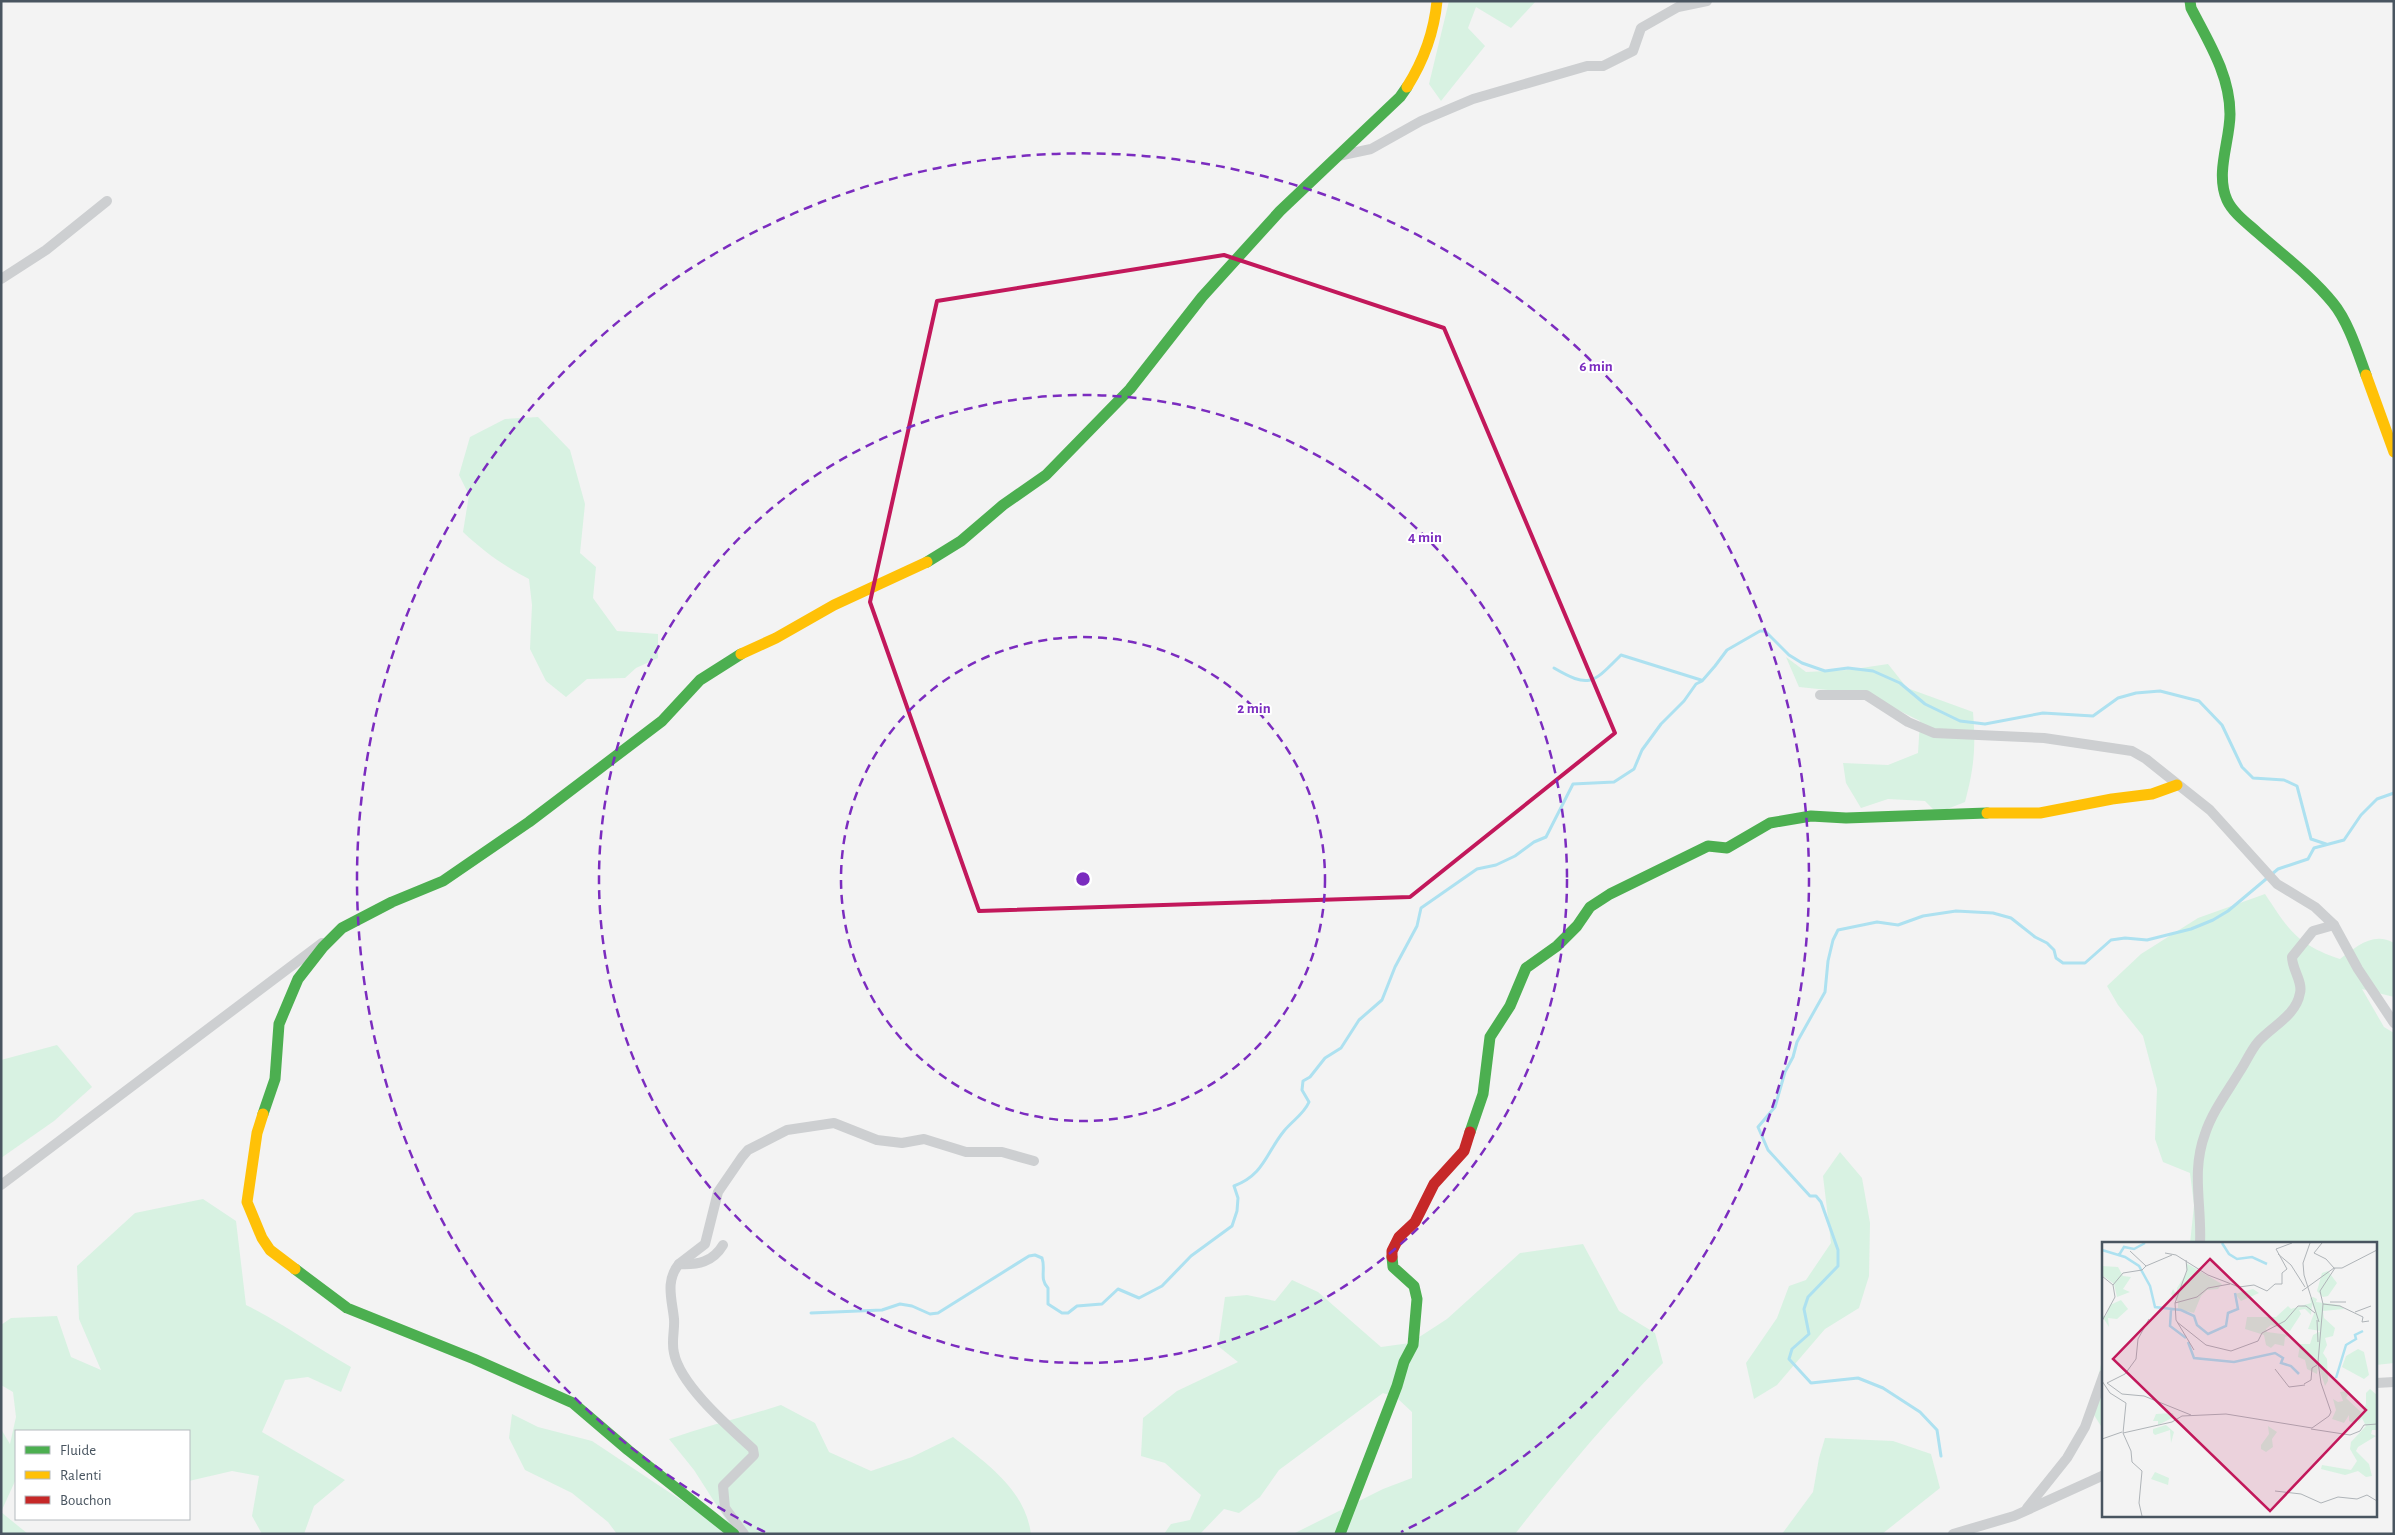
<svg xmlns="http://www.w3.org/2000/svg" width="2395" height="1535" viewBox="0 0 2395 1535" font-family="'Alegreya Sans',sans-serif">
  <rect width="100%" height="100%" fill="#f3f3f3"/>
  <!-- green -->
  <g fill="#d8f2e2">
    <polygon points="1449,1 1536,1 1511,28 1476,7 1468,28 1485,46 1441,101 1429,84"/>
    <path d="M538,417l32,33 15,54 -5,49 16,14 -3,31 24,33 41,3v24l-22,10 -11,10 -38,1 -21,18 -20,-16 -16,-32 2,-44 -3,-26c-25,-13 -46,-28 -66,-47l6,-37 -10,-20 11,-38 35,-18z"/>
    <path d="M1786,657l20,15 42,-2 40,-6 19,24 66,24c3,36 1,56 -8,90l-28,11 -12,-12 -37,-2 -27,9 -15,-25 -3,-20 45,2 30,-12 2,-32 -36,-18 -37,-11 -48,-5z"/>
    <path d="M2265,894c24,36 32,51 75,65 16,-12 33,-28 54,-16v54l-32,-8 22,38 10,6v330l-18,2v-121h-186l4,-39 -4,-32 -27,-11 -8,-23 2,-50 -14,-53 -25,-31 -11,-19 34,-32 57,-36z"/>
    <polygon points="57,1045 92,1087 54,1121 1,1158 1,1060"/>
    <polygon points="1840,1152 1862,1178 1870,1223 1869,1276 1859,1308 1825,1329 1777,1385 1754,1399 1746,1363 1777,1318 1789,1286 1806,1280 1831,1243 1823,1176"/>
    <path d="M203,1199l33,22 10,84c36,18 69,42 105,62l-10,25 -33,-15 -23,3 -23,52 83,48 -31,26 -10,28h-42l-10,-18 7,-40 -27,-5 -43,10v-50h-173v48l-15,33 27,22h-27v-105l9,15 6,-27 -3,-25 -12,-7v-60l10,-7 46,-2 14,41 30,13 -22,-51 -2,-53 58,-53z"/>
    <path d="M1583,1244l36,67 36,22 8,30c-53,54 -101,111 -148,171h-222l90,-45 29,-11v-66l-15,-14 -14,-5 -104,77 -19,27 -21,16 -15,-4 -24,25h-36l7,-10 19,-4 11,-25 -36,-32 -24,-7 2,-38 34,-27 61,-29 -20,-16 7,-49 22,-2 28,6 17,-21 26,12 63,55 29,-4 37,-24 73,-66z"/>
    <polygon points="2104,1360 2104,1431 2091,1410 2101,1364"/>
    <path d="M781,1405l34,18 14,29 42,19 41,-14 41,-20c33,26 72,52 78,97h-296l-41,-64 -25,-31c37,-13 75,-22 112,-34z"/>
    <polygon points="512,1414 538,1427 592,1441 732,1534 617,1534 608,1522 572,1493 525,1470 509,1438"/>
    <polygon points="1825,1438 1893,1441 1931,1454 1940,1488 1882,1534 1782,1534 1813,1492 1819,1458"/>
  </g>
  <g fill="none" stroke-linecap="round" stroke-linejoin="round">
    <!-- stream -->
    <g stroke="#ade1f0" stroke-width="3">
      <path d="M1554,668c36,21 39,15 67,-13l80,25"/>
      <path d="M811,1313l71,-3 18,-6 12,2 18,8 8,-1 91,-57 6,-1 7,3c4,11 -3,21 6,30v16l14,9h6l9,-7 25,-2 16,-15 21,9 23,-12 29,-30 41,-30 5,-15 1,-13 -4,-12c30,-11 32,-33 50,-55 8,-10 20,-17 25,-29l-7,-12 1,-9 7,-4 15,-19 16,-10 18,-28 23,-20 13,-33 22,-41 4,-18 56,-39 19,-4 19,-9 19,-14 12,-5 27,-53 41,-2 20,-13 8,-19 19,-26 23,-23 12,-17 6,-3 13,-15 12,-16 33,-19h5l24,24 13,8 23,8 23,-3 25,3 27,12 25,21 35,17 25,3 58,-11 50,3 25,-18 18,-5 24,-2 39,10 23,24 20,42 11,11 31,2 13,6 14,53 15,5"/>
      <polyline points="1941,1456 1937,1430 1920,1412 1883,1388 1858,1378 1811,1383 1789,1359 1792,1349 1809,1334 1804,1309 1808,1297 1838,1266 1838,1250 1821,1202 1816,1196 1810,1196 1768,1150 1758,1127 1775,1107 1785,1072 1793,1057 1797,1042 1825,992 1828,961 1833,940 1838,930 1877,922 1898,925 1923,916 1956,911 1993,913 2011,918 2035,937 2047,943 2054,950 2056,958 2063,963 2085,963 2111,940 2125,938 2147,940 2191,929 2213,920 2228,911 2278,869 2308,859 2314,848 2344,840 2361,815 2377,799 2394,793"/>
    </g>
    <!-- street -->
    <g stroke="#cdcfd1" stroke-width="10">
      <polyline points="1338,156 1371,149 1421,121 1473,99 1587,66 1603,66 1633,51 1641,28 1678,7 1707,1"/>
      <polyline points="1,279 46,250 107,201"/>
      <polyline points="1820,695 1866,695 1908,722 1934,733 2044,738 2132,751 2146,759 2210,810 2277,884 2315,907 2334,925 2358,969 2394,1023"/>
      <polyline points="1,1185 322,943"/>
      <path d="M2200,1244c2,-39 -9,-72 5,-110 7,-22 23,-43 35,-63 6,-9 11,-21 18,-29 14,-16 38,-26 42,-49 3,-11 -8,-24 -8,-36l21,-26 21,-6"/>
      <path d="M723,1245c-10,17 -25,20 -44,19 -14,17 -7,35 -5,55 1,11 -3,23 0,34 6,32 55,74 79,96l1,6 -31,31 2,22 19,26"/>
      <polyline points="679,1264 705,1244 718,1192 742,1157 748,1150 787,1130 834,1123 877,1140 902,1143 924,1139 966,1152 1002,1152 1034,1161"/>
      <polyline points="2376,1383 2394,1382"/>
      <polyline points="2027,1508 2067,1458 2085,1427 2104,1374"/>
      <polyline points="1953,1534 2014,1516 2104,1475"/>
    </g>
    <!-- fast -->
    <g stroke="#4caf50" stroke-width="11">
      <path d="M2190,1l1,7c17,33 39,67 39,106 0,27 -15,59 -3,86 6,13 20,23 31,33 25,22 54,44 75,70 15,18 25,50 33,72"/>
      <polyline points="927,562 961,541 1003,505 1046,475 1130,389 1202,297 1280,211 1400,97 1407,87"/>
      <polyline points="263,1114 275,1079 279,1024 298,979 323,947 342,928 392,902 443,881 529,822 662,721 700,680 741,654"/>
      <polyline points="1470,1132 1483,1094 1490,1037 1510,1006 1526,968 1557,946 1577,926 1590,907 1610,894 1708,846 1727,848 1770,823 1811,816 1846,818 1987,813"/>
      <polyline points="295,1269 347,1308 474,1359 573,1403 628,1450 734,1534"/>
      <polyline points="1340,1534 1397,1386 1404,1362 1413,1345 1417,1299 1414,1286 1393,1267 1392,1257"/>
    </g>
    <!-- slow -->
    <g stroke="#ffc107" stroke-width="11">
      <path d="M1407,87c17,-27 27,-54 30,-86"/>
      <polyline points="2366,375 2394,452"/>
      <polyline points="741,654 776,638 834,605 927,562"/>
      <polyline points="1987,813 2040,813 2112,799 2152,794 2177,785"/>
      <polyline points="263,1114 257,1133 247,1202 262,1238 270,1250 295,1269"/>
    </g>
    <!-- jam -->
    <polyline stroke="#c62828" stroke-width="11" points="1392,1257 1392,1251 1399,1237 1415,1222 1434,1184 1464,1151 1470,1132"/>
  </g>
  <!-- marked area -->
  <path fill="none" stroke="#c2185b" stroke-width="4" stroke-linejoin="round" d="M1224,255l220,73 171,405 -205,164 -431,14 -109,-309 67,-301z"/>
  <!-- distance rings -->
  <g fill="none" stroke="#7b2cbf" stroke-width="2.5" stroke-dasharray="9 6">
    <circle cx="1083" cy="879" r="242"/>
    <circle cx="1083" cy="879" r="484"/>
    <path d="M765 1532A726 726 0 1 1 1401 1532"/>
  </g>
  <!-- overview -->
  <g transform="translate(2102 1242)">
    <rect width="275" height="275" fill="#f3f3f3"/>
    <path d="M84,21l36,21 -4,5 -11,1 -6,6 -7,17 -16,-4v-7l-7,-8 2,-5 4,7v-8l10,-16zM0,24l16,1 5,9 8,1 -8,12 7,3 -13,5 -3,-13 -12,-9zM226,29l9,12 -9,13 -5,1 -6,-6 5,-18zM151,47l6,4 -18,8 -6,-7zM211,55l4,2 -1,3 24,3 4,4 -21,2 1,7 11,10 -2,8 -8,2 2,7 -4,8 4,6 1,22 -3,5 -7,-21 -1,9 -10,-5 -2,-9 -7,-3 2,-13h10l3,-9 8,-4 -13,-2 7,-18 -3,-7 -1,11 -6,-6 -6,1 2,4 -11,17 -19,-6 -5,4 1,3 24,3 -6,2 -1,9 -9,-2 -4,4 -5,-3 -2,-10 -19,-6 2,-12h29l12,-11 3,3 20,-6 -1,-5zM19,58l7,9 -11,10 -9,-1 1,9 -7,-11h4l4,-11zM256,107l6,3 5,23 -5,4 -22,-12 4,-11zM268,147l7,6v35h-5l-1,4 5,2 -18,11 -2,4 13,13 3,12 -6,1 -8,-6 -13,4 -24,-6 1,-4 29,5 6,-9 -7,-12 1,-7 15,-16 -4,-8 -4,5 2,-7 -5,8 -6,-3v-6l-5,8 -12,-4 4,-9 -3,-11 5,3 5,-1 -3,-9 7,-1 2,2 -3,5 16,15 4,-9v-11zM71,171l1,4 8,-4 -24,12v-4h-5l3,-7zM64,183l8,7 -3,11 -1,-13 -15,5 -2,-2v-4zM166,184l9,6 -5,7 1,8 -7,5 -5,-3v-4l8,-11zM53,230l14,6 -1,7 -17,-6z" fill="#d8f2e2"/>
    <path fill="none" stroke="#ade1f0" stroke-width="2.5" d="M120,1l7,11 8,5 15,-2 15,7M0,8l23,7 14,9 11,20 5,21 26,3 13,6 3,9 11,9 18,-8 2,-13 10,-4 -3,-16M17,13l5,-8 10,2 11,-6M69,68l-1,16 16,12M86,100l6,16 40,4 41,-9 8,5 -2,5 10,3 8,8M234,136l10,-33 10,-6 -1,-4 8,-4"/>
    <path fill="none" stroke="#afb4b8" stroke-width="1" d="M208,1l-7,20 1,12 15,47M220,1l-8,10 12,6 8,9h8l35,-18M28,9l16,15 26,-11M63,11l11,2 32,20 31,12 15,-2 13,6 8,-7h7v-11l5,-4 -11,-20 16,-6M176,12l13,11 14,22M84,18l1,10 -12,33 1,17 18,30M0,34l11,9 2,12 -13,24M11,43l10,-12 19,-3 4,-4M200,49l32,-23M228,60h16M73,61l22,-6 11,-9 22,-4M221,62l-3,-13 15,-23M253,70l16,-6M47,77l-11,20 -2,20 -11,15 -18,9 15,11 22,2 47,19M215,78l1,22M75,80l29,23 25,6 27,-10 4,-8 23,-12 13,-15h8l9,7M173,127l14,18 16,-2M0,139l8,12 16,10 -3,30 49,-11 10,-6 44,-2 86,14 17,-12 2,-4 -10,-29 -3,-21 5,-58 17,2 23,11 -1,5 7,-1M202,142l7,-4 1,-12 5,-3M209,187l39,6 10,-4 4,-6 13,-1M21,191l8,18 1,11 10,9 -3,32 3,13M0,197l20,-7M173,249l26,3 20,9 17,-6 19,2 10,-4 10,6"/>
    <path fill="#c2185b" fill-opacity="0.15" stroke="#c2185b" stroke-width="2.5" d="M108,17l156,151 -96,101 -157,-152z"/>
    <rect width="275" height="275" fill="none" stroke="#495560" stroke-width="2.5"/>
  </g>
  <circle cx="1083" cy="879" r="8" fill="#7b2cbf" stroke="#fff" stroke-width="2.5"/>
  <g font-size="15" text-anchor="middle" font-weight="bold" fill="#7b2cbf" stroke="#fff" stroke-width="4" stroke-linejoin="round" paint-order="stroke">
    <text x="1596" y="371">6 min</text>
    <text x="1425" y="542">4 min</text>
    <text x="1254" y="713">2 min</text>
  </g>
  <!-- border -->
  <rect width="2395" height="1535" fill="none" stroke="#495560" stroke-width="5"/>
  <!-- legend -->
  <rect x="15" y="1430" width="175" height="90" fill="#ffffff" stroke="#b6bbbf"/>
  <rect x="25" y="1446" width="25" height="8" fill="#4caf50" stroke="#b6bbbf"/>
  <text x="60" y="1455" font-size="15" fill="#495560">Fluide</text>
  <rect x="25" y="1471" width="25" height="8" fill="#ffc107" stroke="#b6bbbf"/>
  <text x="60" y="1480" font-size="15" fill="#495560">Ralenti</text>
  <rect x="25" y="1496" width="25" height="8" fill="#c62828" stroke="#b6bbbf"/>
  <text x="60" y="1505" font-size="15" fill="#495560">Bouchon</text>
</svg>
